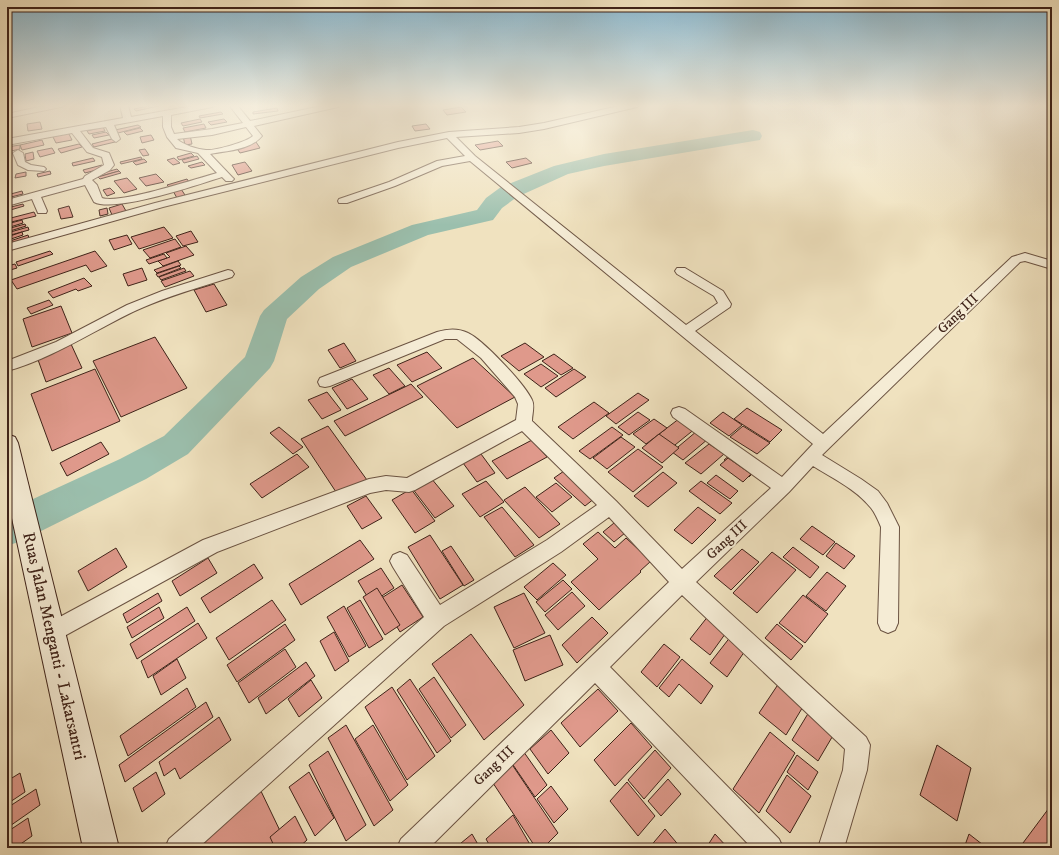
<svg xmlns="http://www.w3.org/2000/svg" width="1059" height="855" viewBox="0 0 1059 855" font-family="'IM FELL DW Pica',serif">
  <rect width="100%" height="100%" fill="#f0e2bf"/>
  <filter id="stains"><feTurbulence type="fractalNoise" baseFrequency=".005" numOctaves="4"/><feColorMatrix values="0 0 0 0 .2 0 0 0 0 .09 0 0 0 0 .02 0 0 0 .5 -.17"/></filter>
  <radialGradient id="worn" r=".72"><stop offset=".6" stop-color="#630" stop-opacity="0"/><stop offset="1" stop-color="#630" stop-opacity=".3"/></radialGradient>
  <g fill="none" stroke-linecap="round" stroke-linejoin="round">
    <!-- river -->
    <polygon fill="#9bbfad" fill-rule="evenodd" points="753,130 760,132 762,136 760,140 604,166 568,174 517,197 502,208 493,220 428,235 351,267 319,289 287,319 274,361 270,368 188,454 146,479 21,541 7,546 7,511 120,459 164,436 245,357 260,316 264,310 301,277 333,257 412,225 477,210 486,198 501,187 554,166 604,154"/>
  </g>
  <!-- building -->
  <g fill="#df998b" stroke="#3f2319">
    <polygon points="153,105 163,105 136,111 134,109"/>
    <polygon points="461,107 466,112 447,115 443,110"/>
    <polygon points="277,108 278,111 253,114 253,112"/>
    <polygon points="221,112 223,114 200,118 199,116"/>
    <polygon points="200,119 202,122 183,126 181,123"/>
    <polygon points="224,119 227,122 211,125 208,122"/>
    <polygon points="40,122 42,129 28,131 27,124"/>
    <polygon points="204,124 206,128 185,132 183,128"/>
    <polygon points="426,124 430,129 415,131 412,126"/>
    <polygon points="138,125 141,127 118,133 115,130"/>
    <polygon points="103,127 105,131 89,134 87,131"/>
    <polygon points="140,128 143,131 127,135 124,132"/>
    <polygon points="68,132 72,140 56,143 52,135"/>
    <polygon points="106,132 109,135 94,138 92,135"/>
    <polygon points="151,135 154,140 142,143 140,137"/>
    <polygon points="190,135 192,144 185,145 183,136"/>
    <polygon points="112,139 115,142 94,147 92,144"/>
    <polygon points="42,140 44,145 22,150 20,145"/>
    <polygon points="498,141 503,146 480,150 475,145"/>
    <polygon points="256,142 260,148 240,153 236,147"/>
    <polygon points="79,144 82,147 61,153 58,149"/>
    <polygon points="20,145 20,149 7,152 7,147"/>
    <polygon points="52,148 55,153 40,157 37,151"/>
    <polygon points="145,149 149,155 143,156 139,150"/>
    <polygon points="33,152 34,159 26,161 25,154"/>
    <polygon points="191,153 194,156 179,160 177,157"/>
    <polygon points="197,156 199,159 184,163 182,160"/>
    <polygon points="141,157 142,159 121,164 120,162"/>
    <polygon points="93,158 95,161 73,166 72,163"/>
    <polygon points="174,158 180,163 173,165 167,160"/>
    <polygon points="526,158 532,163 512,168 506,162"/>
    <polygon points="144,159 147,162 136,165 133,162"/>
    <polygon points="202,162 205,165 191,168 188,166"/>
    <polygon points="245,162 252,171 238,175 232,165"/>
    <polygon points="102,165 104,168 85,173 83,170"/>
    <polygon points="117,169 119,171 98,177 96,175"/>
    <polygon points="50,171 51,174 38,177 37,174"/>
    <polygon points="119,171 121,173 100,179 98,177"/>
    <polygon points="26,172 26,176 15,178 16,174"/>
    <polygon points="156,174 164,182 146,186 139,178"/>
    <polygon points="127,178 137,189 124,193 114,181"/>
    <polygon points="187,179 189,182 169,187 167,185"/>
    <polygon points="110,188 115,193 107,196 103,190"/>
    <polygon points="181,189 185,195 177,198 173,191"/>
    <polygon points="22,191 23,194 7,198 7,195"/>
    <polygon points="23,204 24,206 7,211 7,208"/>
    <polygon points="122,204 126,211 112,215 109,208"/>
    <polygon points="69,206 73,217 61,219 58,209"/>
    <polygon points="107,208 108,214 100,216 99,210"/>
    <polygon points="34,212 36,216 7,223 7,219"/>
    <polygon points="22,220 23,223 7,228 7,224"/>
    <polygon points="25,224 26,226 7,232 7,229"/>
    <polygon points="28,227 29,230 7,236 7,233"/>
    <polygon points="164,227 173,238 139,249 131,237"/>
    <polygon points="191,231 198,242 183,246 176,236"/>
    <polygon points="22,232 23,235 8,240 7,237"/>
    <polygon points="28,235 29,238 7,245 7,242"/>
    <polygon points="127,235 132,244 114,250 109,240"/>
    <polygon points="175,239 181,247 150,258 143,250"/>
    <polygon points="186,246 194,255 163,266 158,261 170,257 166,253"/>
    <polygon points="50,251 53,254 18,266 16,262"/>
    <polygon points="95,251 107,266 91,272 86,265 17,289 11,280"/>
    <polygon points="164,254 167,258 149,264 146,260"/>
    <polygon points="178,261 181,265 157,273 154,270"/>
    <polygon points="15,264 17,268 7,271 7,266"/>
    <polygon points="179,266 181,268 158,277 156,274"/>
    <polygon points="142,268 147,280 128,286 123,274"/>
    <polygon points="184,268 186,271 161,280 159,277"/>
    <polygon points="190,271 194,276 165,287 161,281"/>
    <polygon points="84,278 92,286 78,291 76,289 53,298 48,292"/>
    <polygon points="214,284 227,305 206,312 194,290"/>
    <polygon points="49,300 53,305 31,314 27,308"/>
    <polygon points="61,306 72,333 32,347 23,319"/>
    <polygon points="155,337 187,388 121,417 93,361"/>
    <polygon points="344,343 356,361 340,368 328,350"/>
    <polygon points="525,343 544,357 519,371 501,356"/>
    <polygon points="71,344 82,368 46,382 37,357"/>
    <polygon points="427,352 442,368 412,382 397,365"/>
    <polygon points="554,354 573,368 561,375 542,361"/>
    <polygon points="473,358 515,397 457,428 417,386"/>
    <polygon points="541,364 558,376 541,387 524,374"/>
    <polygon points="389,368 405,386 389,394 373,375"/>
    <polygon points="95,369 120,421 52,451 31,394"/>
    <polygon points="574,369 586,377 556,397 545,388"/>
    <polygon points="352,379 368,399 347,409 332,388"/>
    <polygon points="411,384 423,397 345,436 334,421"/>
    <polygon points="327,392 341,410 322,419 308,400"/>
    <polygon points="638,393 649,400 616,424 606,416"/>
    <polygon points="594,402 609,413 573,439 558,427"/>
    <polygon points="747,408 782,430 770,442 734,419"/>
    <polygon points="638,412 650,420 629,435 618,427"/>
    <polygon points="723,412 742,425 729,436 710,423"/>
    <polygon points="680,418 696,428 670,449 654,438"/>
    <polygon points="654,419 667,428 646,444 633,434"/>
    <polygon points="328,426 367,480 338,495 301,439"/>
    <polygon points="743,426 770,443 757,454 730,437"/>
    <polygon points="279,427 303,447 293,454 270,433"/>
    <polygon points="612,427 623,435 590,459 579,451"/>
    <polygon points="697,431 708,439 683,460 672,452"/>
    <polygon points="659,434 679,448 662,463 642,448"/>
    <polygon points="621,437 635,447 607,469 593,458"/>
    <polygon points="532,440 547,457 507,479 492,461"/>
    <polygon points="101,442 109,454 67,476 60,463"/>
    <polygon points="709,444 724,454 701,474 685,463"/>
    <polygon points="638,449 663,467 633,492 608,472"/>
    <polygon points="732,453 756,470 749,477 724,460"/>
    <polygon points="297,454 309,467 262,498 250,484"/>
    <polygon points="481,454 495,473 477,482 463,463"/>
    <polygon points="728,458 751,474 743,482 720,465"/>
    <polygon points="564,471 595,498 585,506 554,478"/>
    <polygon points="663,472 677,483 648,507 634,496"/>
    <polygon points="716,475 738,491 730,499 707,483"/>
    <polygon points="431,478 454,506 435,518 412,488"/>
    <polygon points="486,481 504,502 480,517 462,494"/>
    <polygon points="701,481 732,503 720,514 689,491"/>
    <polygon points="556,483 572,497 552,512 536,497"/>
    <polygon points="525,487 560,524 539,538 504,500"/>
    <polygon points="411,489 435,521 415,533 392,500"/>
    <polygon points="366,496 382,518 362,529 347,506"/>
    <polygon points="502,507 534,545 515,557 484,517"/>
    <polygon points="698,507 716,520 692,544 674,530"/>
    <polygon points="614,523 625,533 614,542 603,532"/>
    <polygon points="812,526 835,542 823,555 800,539"/>
    <polygon points="598,532 615,548 626,538 651,561 640,571 641,572 599,610 571,582 598,559 583,544"/>
    <polygon points="430,535 463,585 440,599 408,547"/>
    <polygon points="360,540 374,559 301,605 289,584"/>
    <polygon points="836,543 855,556 844,569 826,556"/>
    <polygon points="451,546 474,580 464,586 442,551"/>
    <polygon points="793,547 819,567 810,578 783,557"/>
    <polygon points="116,548 127,567 88,591 78,571"/>
    <polygon points="742,549 759,562 731,590 714,576"/>
    <polygon points="772,552 796,570 757,613 733,593"/>
    <polygon points="208,558 217,573 180,596 172,581"/>
    <polygon points="553,563 566,575 537,600 524,587"/>
    <polygon points="254,564 263,578 210,613 201,598"/>
    <polygon points="381,568 394,588 371,603 358,581"/>
    <polygon points="827,572 846,586 826,611 806,596"/>
    <polygon points="563,580 572,589 545,612 536,602"/>
    <polygon points="402,585 423,617 400,632 380,599"/>
    <polygon points="377,588 400,625 385,635 363,597"/>
    <polygon points="572,592 585,606 558,630 545,615"/>
    <polygon points="158,593 162,601 127,623 123,614"/>
    <polygon points="524,593 545,633 514,648 494,607"/>
    <polygon points="803,595 828,614 805,643 779,623"/>
    <polygon points="272,600 286,620 229,660 216,638"/>
    <polygon points="360,600 383,639 369,648 347,608"/>
    <polygon points="344,606 366,646 349,657 327,617"/>
    <polygon points="159,607 164,618 132,638 127,627"/>
    <polygon points="187,607 195,621 137,659 130,644"/>
    <polygon points="709,615 728,630 710,655 690,639"/>
    <polygon points="592,617 608,633 577,663 562,645"/>
    <polygon points="198,623 207,638 148,678 141,661"/>
    <polygon points="285,624 295,640 237,682 227,665"/>
    <polygon points="777,624 803,646 791,660 765,638"/>
    <polygon points="334,632 349,661 335,671 320,641"/>
    <polygon points="471,634 524,705 484,740 432,664"/>
    <polygon points="550,635 563,665 525,681 513,650"/>
    <polygon points="731,636 747,648 727,677 710,663"/>
    <polygon points="664,644 680,657 657,687 641,672"/>
    <polygon points="285,649 296,667 249,703 238,683"/>
    <polygon points="177,659 186,678 161,695 153,676"/>
    <polygon points="682,659 713,686 701,704 679,684 669,697 659,688"/>
    <polygon points="306,662 315,676 266,714 258,698"/>
    <polygon points="434,677 466,725 451,738 419,689"/>
    <polygon points="410,679 451,741 437,753 397,690"/>
    <polygon points="311,680 322,698 299,717 288,699"/>
    <polygon points="781,680 807,700 786,735 759,713"/>
    <polygon points="392,687 435,756 407,780 365,707"/>
    <polygon points="187,688 196,707 128,756 120,736"/>
    <polygon points="598,689 618,711 580,747 561,723"/>
    <polygon points="206,702 213,717 125,782 119,765"/>
    <polygon points="812,707 838,727 818,761 792,740"/>
    <polygon points="219,717 231,740 180,779 175,768 164,776 159,762"/>
    <polygon points="631,723 652,747 615,786 594,760"/>
    <polygon points="346,725 393,810 374,826 328,738"/>
    <polygon points="373,725 408,785 390,801 355,739"/>
    <polygon points="551,730 569,753 548,774 530,749"/>
    <polygon points="770,732 795,753 759,813 733,789"/>
    <polygon points="937,745 971,768 957,821 920,795"/>
    <polygon points="521,748 547,785 535,797 509,759"/>
    <polygon points="655,750 671,768 644,799 628,780"/>
    <polygon points="328,751 366,825 346,841 309,765"/>
    <polygon points="797,755 818,772 808,790 787,772"/>
    <polygon points="511,763 558,833 543,848 536,848 491,780"/>
    <polygon points="156,772 165,794 142,812 133,788"/>
    <polygon points="309,772 334,818 315,836 289,787"/>
    <polygon points="20,773 25,792 7,804 7,781"/>
    <polygon points="787,775 811,796 790,833 766,811"/>
    <polygon points="668,779 681,794 661,816 648,801"/>
    <polygon points="627,782 655,816 638,836 610,801"/>
    <polygon points="551,786 568,809 554,823 537,799"/>
    <polygon points="259,787 283,837 271,848 204,848 199,835"/>
    <polygon points="36,789 40,805 7,828 7,808"/>
    <polygon points="1052,804 1052,848 1021,848 1020,847"/>
    <polygon points="513,815 532,848 491,848 486,839"/>
    <polygon points="295,816 307,840 298,848 275,848 270,837"/>
    <polygon points="28,818 32,836 15,848 7,848 7,832"/>
    <polygon points="665,829 681,848 649,848"/>
    <polygon points="472,834 480,848 455,848"/>
    <polygon points="715,834 728,848 706,848"/>
    <polygon points="969,834 987,848 964,848"/>
  </g>
  <g fill="none" stroke-linecap="round" stroke-linejoin="round">
    <defs>
      <g id="minor">
        <polygon points="48,105 65,105 61,107 7,118 7,114"/>
        <path d="M120,105h8l3,12 67,-12h18l-4,2 -41,8v12l3,7 38,-5 31,-6 -14,-18h8l13,16 76,-16h16l-4,2 -84,19 8,10c-11,14 -36,15 -52,18l22,23 2,2 -2,2h-6l-4,-4c-25,8 -107,36 -128,25l-9,-17 -44,12 6,14 -1,2h-8l-6,-14 -25,7v-6l76,-21 2,-3 19,-11 -2,-8 -15,-5 -15,-19 -65,12v-6l116,-21zM163,116v11l4,10 9,11 22,5 19,20c-22,6 -96,31 -115,25l-5,-13 -5,-5 18,-10 4,-5 -5,-12 -16,-5 -13,-17 26,-4 6,12 4,3 4,-3 -6,-14zM246,127l7,9c-6,6 -39,15 -47,14 -9,-1 -23,-5 -29,-11l35,-4z"/>
        <path d="M623,105h15l-1,2 -93,22 -25,4 -63,4 19,19 211,169 32,-22 -4,-7 -37,-22 -2,-3 2,-3h8l38,23 8,13 -1,3 -35,24 128,103 189,-177 13,-4 27,8v8l-27,-8 -5,1 -198,193 39,24 17,12 9,12 12,24 -1,96 -3,7 -7,3 -7,-3 -3,-7 3,-96c-3,-7 -6,-14 -10,-19 -15,-19 -39,-30 -58,-42l-24,26 -93,90 170,155 4,8 -3,25 -23,78h-26l25,-78 2,-21 -163,-154 -72,72 169,172 4,9h-31l-157,-165 -166,165h-32l4,-9 268,-257 -60,-65 -48,35 -117,74 -246,222h-33l4,-9 255,-222 -31,-50 -3,-6 3,-6 7,-3 7,3 33,50 107,-65 50,-35 -75,-74 -107,59 -6,2 -23,-2 -16,3 -153,59 -160,88 -7,3 -7,-3 -4,-7 4,-7 160,-86 166,-61 17,-3 21,2 109,-58 2,-16 -3,-7 -34,-39 -24,-19h-12l-115,47 -5,1 -5,-1 -2,-4 2,-4 117,-46c10,-3 21,-4 31,1 15,7 57,51 64,67 3,6 0,14 0,21l84,80 66,68 89,-81 -98,-71 -2,-4 2,-4 6,-2 6,2 97,68 31,-33 -343,-283 -28,5 -47,20 -48,17h-8l-1,-2 1,-2 50,-17 48,-21 28,-5 -18,-18 -49,10 -235,59 -156,44v-7l148,-41 243,-61 51,-10 70,-5 25,-4z"/>
        <polygon points="18,150 23,153 25,162 31,165 44,167 46,169 44,171 28,170 18,165 13,153"/>
        <path d="M228,270l4,1 2,3 -2,3c-32,10 -64,19 -95,33 -43,20 -83,48 -130,61v-10l49,-19 71,-37 35,-14z"/>
      </g>
      <polygon id="secondary" points="7,434 15,437 18,443 119,848 83,848 7,495"/>
    </defs>
    <!-- minor casing -->
    <use href="#minor" stroke="#6b5342" stroke-width="2"/>
    <!-- secondary casing -->
    <use href="#secondary" stroke="#3f2319" stroke-width="2"/>
    <!-- minor -->
    <use href="#minor" fill="#f5ecd5" fill-rule="evenodd"/>
    <!-- secondary -->
    <use href="#secondary" fill="#f5ecd5" fill-rule="evenodd"/>
  </g>
  <!-- sky -->
  <linearGradient id="sky" x2="0" y2="1"><stop stop-color="#89b8d0"/><stop offset="0.47" stop-color="#f8f2e2"/><stop offset="1" stop-color="#f8f2e2" stop-opacity="0"/></linearGradient>
  <rect width="1059" height="225" fill="url(#sky)"/>
  <g text-anchor="middle" dominant-baseline="central" stroke-width="4" stroke-linejoin="round" paint-order="stroke">
    <!-- street labels -->
    <g font-size="14" fill="#3f2319" stroke="#f5ecd5">
      <text transform="translate(958 314) rotate(-44)">Gang III</text>
      <text transform="translate(727 540) rotate(-43)">Gang III</text>
      <text transform="translate(494 766) rotate(-44)">Gang III</text>
    </g>
    <!-- near-street labels -->
    <g font-size="17" fill="#3f2319" stroke="#f5ecd5">
      <text transform="translate(54 646) rotate(77)">Ruas Jalan Menganti - Lakarsantri</text>
    </g>
  </g>
  <!-- margin -->
  <rect width="1059" height="855" fill="none" stroke="#f0e2bf" stroke-width="24"/>
  <rect x="8" y="8" width="1043" height="839" fill="none" stroke="#3f2319" stroke-width="2"/>
  <rect x="12" y="12" width="1035" height="831" fill="none" stroke="#3f2319"/>
  <rect width="100%" height="100%" filter="url(#stains)"/>
  <rect width="100%" height="100%" fill="url(#worn)"/>
</svg>
